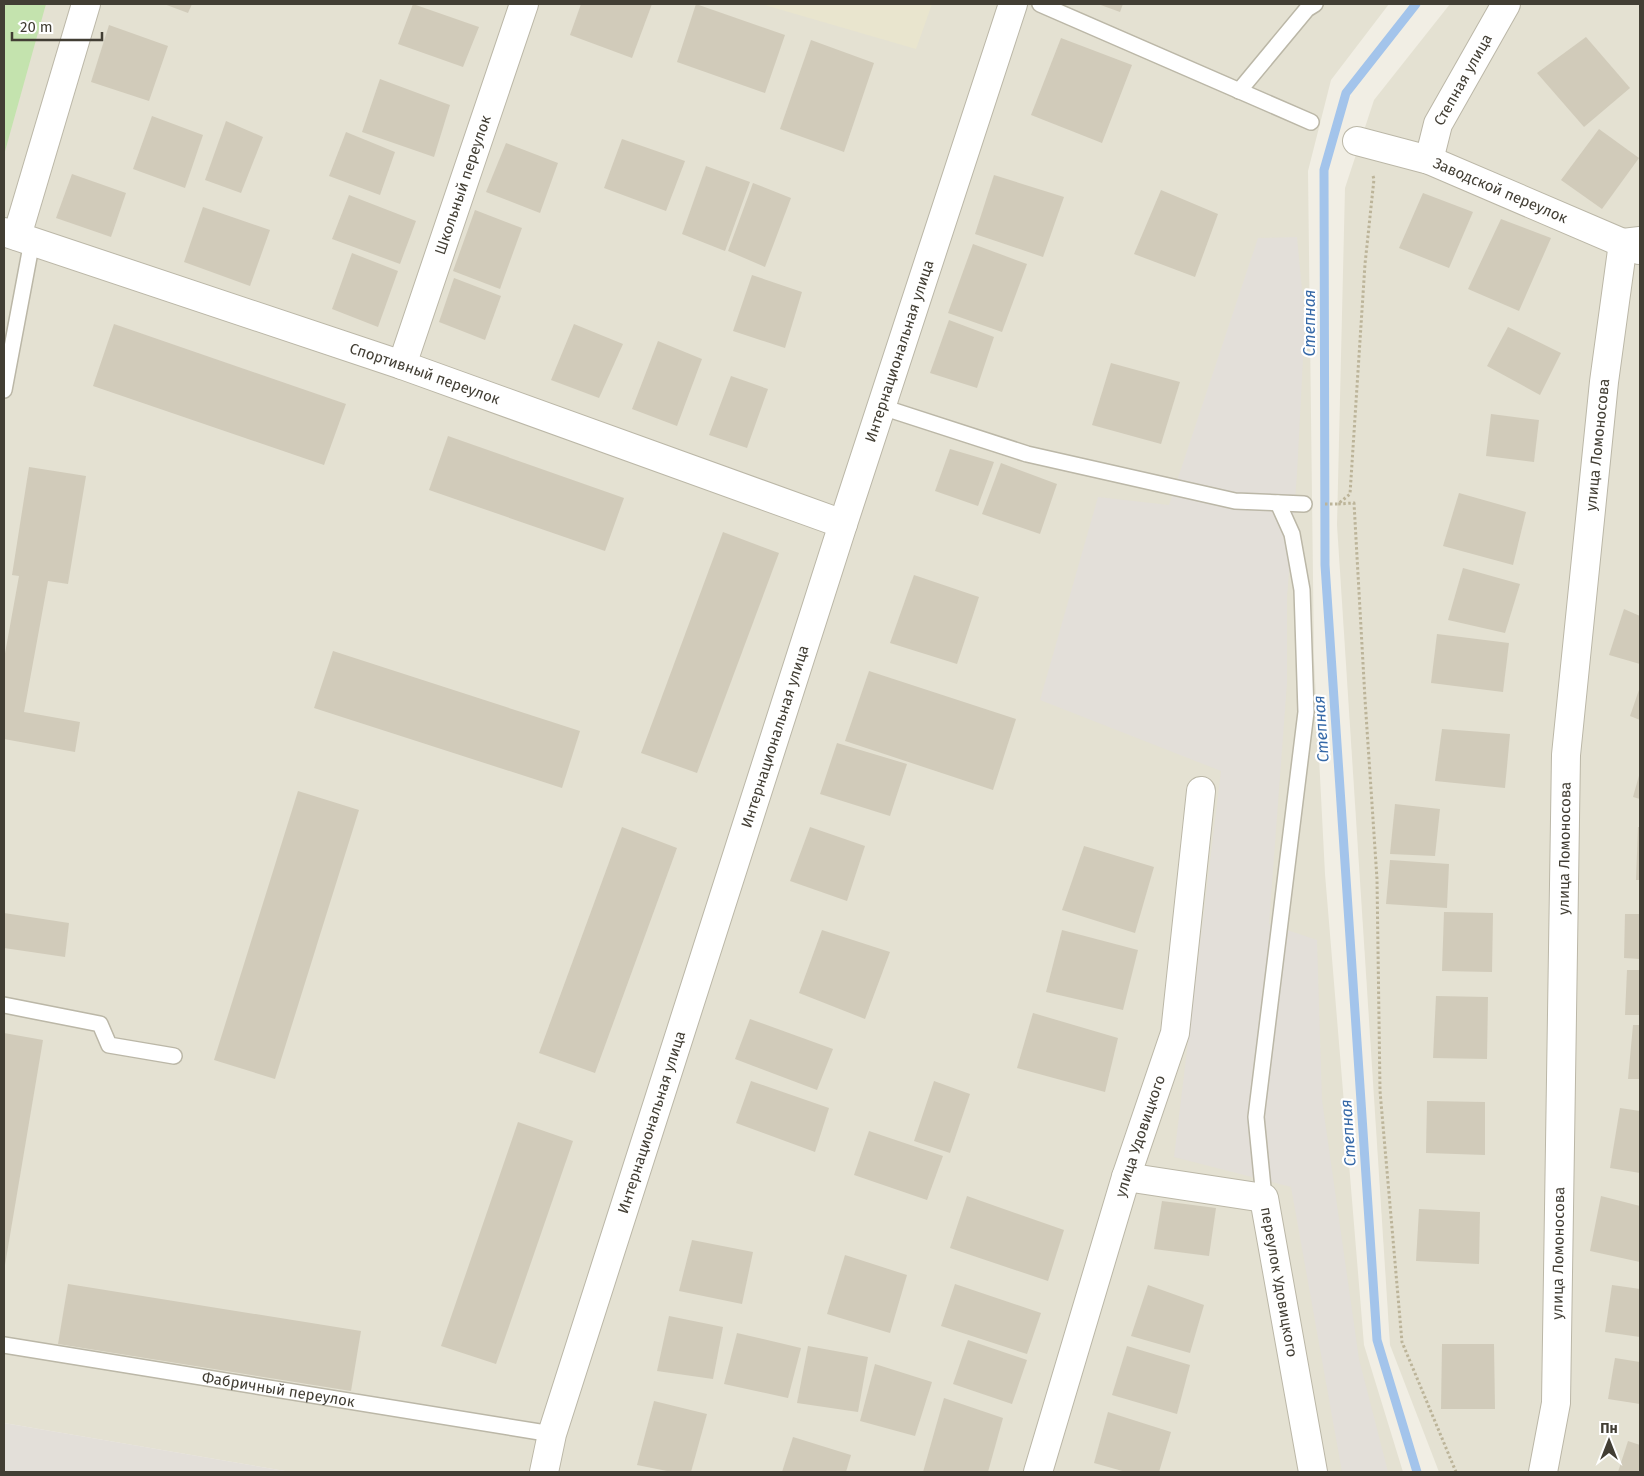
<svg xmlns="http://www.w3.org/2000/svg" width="1644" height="1476" viewBox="0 0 1644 1476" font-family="'Fira Sans',sans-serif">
  <rect width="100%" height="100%" fill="#f1eee4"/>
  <!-- residential -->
  <g fill="#e4e1d2">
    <polygon points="4,4 1389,4 1331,80 1308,171 1314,660 1325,874 1364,1345 1403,1472 291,1472 4,1423"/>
    <polygon points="1450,4 1640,4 1640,1472 1439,1472 1390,1345 1337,525 1345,188 1374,100"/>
  </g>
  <!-- industrial -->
  <g fill="#e3dfd9">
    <polygon points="1297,237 1305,321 1297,474 1287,597 1287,683 1269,924 1317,940 1322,1100 1359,1359 1388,1472 1342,1472 1291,1187 1174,1157 1221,771 1040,700 1098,497 1169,505 1258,238"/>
    <polygon points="4,1423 291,1472 4,1472"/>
  </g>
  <!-- education -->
  <polygon fill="#e9e5ce" points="761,4 932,4 916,49"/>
  <!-- green -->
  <polygon fill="#c4e3ae" points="4,4 46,4 4,155"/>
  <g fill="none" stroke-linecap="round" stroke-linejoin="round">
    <!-- stream -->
    <polyline stroke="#a3c4eb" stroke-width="9" points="1416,4 1346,93 1324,170 1325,565 1377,1340 1417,1472"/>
  </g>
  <!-- building -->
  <g fill="#d1cbba">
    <polygon points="164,4 192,4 188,13"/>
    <polygon points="413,4 479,27 463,67 398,44"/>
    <polygon points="581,4 652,4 632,58 570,35"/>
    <polygon points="696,4 785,35 765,93 677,62"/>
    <polygon points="1098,4 1123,4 1120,12"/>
    <polygon points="109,25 168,46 149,101 91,82"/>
    <polygon points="1586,37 1630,88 1584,127 1537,73"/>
    <polygon points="1061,38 1132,65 1102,143 1031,115"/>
    <polygon points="811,40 874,63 844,152 780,129"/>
    <polygon points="380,79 450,105 434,157 362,132"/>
    <polygon points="152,116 203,135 185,188 133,169"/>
    <polygon points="226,121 263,137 241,193 205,180"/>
    <polygon points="1599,129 1639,158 1602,209 1561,180"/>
    <polygon points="346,132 395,152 380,195 329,176"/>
    <polygon points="622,139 685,161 666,211 604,188"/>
    <polygon points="506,143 558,163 540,213 486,192"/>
    <polygon points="706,166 750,182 725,251 682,234"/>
    <polygon points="72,174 126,193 111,237 56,218"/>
    <polygon points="994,175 1064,197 1043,257 975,234"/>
    <polygon points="753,183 791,198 765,267 728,251"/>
    <polygon points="1161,190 1218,214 1195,277 1134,254"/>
    <polygon points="1423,193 1473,212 1449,268 1399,248"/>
    <polygon points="349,195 416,221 400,264 332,239"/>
    <polygon points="203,207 270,230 250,286 184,262"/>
    <polygon points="475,210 522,228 500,289 453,271"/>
    <polygon points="1501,219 1551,238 1519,311 1468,289"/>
    <polygon points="973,244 1027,264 1002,332 948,313"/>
    <polygon points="352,253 398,271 378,327 332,309"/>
    <polygon points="752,275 802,292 785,348 733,331"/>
    <polygon points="454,278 501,296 485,340 439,322"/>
    <polygon points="949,320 994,337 977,388 930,373"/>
    <polygon points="114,324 346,404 324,465 93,386"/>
    <polygon points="574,324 623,344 599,398 551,380"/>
    <polygon points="1508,327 1561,353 1540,395 1487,366"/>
    <polygon points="658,341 702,359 677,426 632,409"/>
    <polygon points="1111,363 1180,382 1161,444 1092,425"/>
    <polygon points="731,376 768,389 747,448 709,435"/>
    <polygon points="1491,414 1539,420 1534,462 1486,456"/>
    <polygon points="448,436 624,498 605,551 429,490"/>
    <polygon points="950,449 994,462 978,506 935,491"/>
    <polygon points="1001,463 1057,484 1040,534 982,514"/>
    <polygon points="29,467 86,476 68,584 48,581 24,712 80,722 75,752 4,739 4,659 19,576 12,575"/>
    <polygon points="1459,493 1526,512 1513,565 1443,546"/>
    <polygon points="723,532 779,553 697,773 641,753"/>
    <polygon points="1463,568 1520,584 1505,633 1448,620"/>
    <polygon points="914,575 979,597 957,664 890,643"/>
    <polygon points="1624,609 1640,616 1640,664 1609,655"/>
    <polygon points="1437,634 1509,643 1503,692 1431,683"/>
    <polygon points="333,651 580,731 562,788 314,708"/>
    <polygon points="869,671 1016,719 993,790 845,741"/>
    <polygon points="1640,687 1640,720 1630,716"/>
    <polygon points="1442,729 1510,734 1505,788 1435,781"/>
    <polygon points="837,743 907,764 890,816 820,794"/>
    <polygon points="1640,772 1640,799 1633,797"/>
    <polygon points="298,791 359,810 275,1079 214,1060"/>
    <polygon points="1395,804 1440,809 1435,856 1390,854"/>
    <polygon points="622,827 677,848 595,1073 539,1053"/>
    <polygon points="810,827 865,846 847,901 790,881"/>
    <polygon points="1638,827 1640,827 1640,880 1636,880"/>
    <polygon points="1084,846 1154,867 1135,933 1062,910"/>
    <polygon points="1390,860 1449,864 1447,908 1386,904"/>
    <polygon points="1444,912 1493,913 1492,972 1442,971"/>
    <polygon points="4,913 69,923 65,957 4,948"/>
    <polygon points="1625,914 1640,914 1640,959 1624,958"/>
    <polygon points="822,930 890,952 865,1019 799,993"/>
    <polygon points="1062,930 1138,950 1123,1010 1046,992"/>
    <polygon points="1627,970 1640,970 1640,1015 1625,1015"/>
    <polygon points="1436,996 1488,997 1487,1059 1433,1058"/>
    <polygon points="1033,1013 1118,1038 1105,1092 1017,1068"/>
    <polygon points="750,1019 833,1049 817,1090 735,1059"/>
    <polygon points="1633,1025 1640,1025 1640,1079 1628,1079"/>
    <polygon points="4,1033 43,1040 5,1265 4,1265"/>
    <polygon points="751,1081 829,1108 815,1152 736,1123"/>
    <polygon points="934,1081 970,1094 950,1153 914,1141"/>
    <polygon points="1427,1101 1485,1102 1485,1155 1426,1153"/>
    <polygon points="1620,1108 1640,1111 1640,1173 1610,1168"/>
    <polygon points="518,1122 573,1141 496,1364 441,1346"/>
    <polygon points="869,1131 943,1156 927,1200 854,1175"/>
    <polygon points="967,1196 1064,1230 1048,1281 950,1248"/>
    <polygon points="1601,1196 1640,1206 1640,1262 1590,1251"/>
    <polygon points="1162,1201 1216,1208 1209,1256 1154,1249"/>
    <polygon points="1419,1209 1480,1212 1479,1264 1416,1261"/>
    <polygon points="692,1240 753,1252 742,1304 679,1291"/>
    <polygon points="845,1255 907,1275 890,1333 827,1314"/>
    <polygon points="68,1284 361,1331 351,1391 58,1344"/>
    <polygon points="955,1284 1041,1313 1027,1354 941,1326"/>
    <polygon points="1148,1285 1204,1305 1190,1353 1131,1336"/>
    <polygon points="1612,1285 1640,1289 1640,1337 1605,1332"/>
    <polygon points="669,1316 723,1327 713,1379 657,1371"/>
    <polygon points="737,1333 801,1348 788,1398 724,1384"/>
    <polygon points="968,1340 1027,1360 1012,1404 953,1384"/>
    <polygon points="1442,1344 1494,1344 1495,1409 1441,1409"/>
    <polygon points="808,1346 868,1357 858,1412 797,1403"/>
    <polygon points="1127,1346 1190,1365 1177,1414 1112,1395"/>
    <polygon points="1615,1358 1640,1362 1640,1404 1608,1399"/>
    <polygon points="875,1364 932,1382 915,1436 860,1421"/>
    <polygon points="944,1398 1003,1418 988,1472 923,1472"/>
    <polygon points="654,1401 707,1414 691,1472 672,1472 637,1465"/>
    <polygon points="1108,1412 1171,1432 1159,1472 1126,1472 1094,1463"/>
    <polygon points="793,1437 851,1455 846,1472 782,1472"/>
    <polygon points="1628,1441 1640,1445 1640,1472 1618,1472"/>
  </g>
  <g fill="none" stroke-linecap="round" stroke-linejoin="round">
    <defs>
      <g id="lane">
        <polyline points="1040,4 1311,122"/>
        <polyline points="1239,91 1307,9 1315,4"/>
        <polyline points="4,390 32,241"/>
        <polyline points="882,407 1027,454 1235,501 1304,504"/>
        <polyline points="4,1005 100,1024 109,1045 174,1056"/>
        <polyline points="1264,1198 1256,1117 1306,712 1302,590 1292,534 1278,503"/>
        <path id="s1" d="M4,1345l548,89"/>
      </g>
      <g id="street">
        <path id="s2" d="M1357,141l72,19 210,90"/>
        <path id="s3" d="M1429,160l9,-36 68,-120"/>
        <path id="s4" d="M4,232l398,133 441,159"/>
        <polyline points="17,236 86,4"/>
        <path id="s5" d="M402,365l122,-361"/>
        <path id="s6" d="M1126,1177l138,21 49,274"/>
        <path id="s7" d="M544,1472l8,-38 291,-910 170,-520"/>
        <path id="s8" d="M1038,1472l88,-295 49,-144 26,-242"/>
        <path id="s9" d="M1543,1472l13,-69 10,-648 38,-373 19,-139 17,-2"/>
      </g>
    </defs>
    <!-- lane casing -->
    <use href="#lane" stroke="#bbb7a7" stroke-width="18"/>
    <!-- street casing -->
    <use href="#street" stroke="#bbb7a7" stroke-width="30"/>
    <!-- path -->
    <g stroke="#bcb499" stroke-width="3" stroke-dasharray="2.5 2.5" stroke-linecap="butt">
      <polyline points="1373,176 1374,179 1365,264 1350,494 1338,504 1354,503 1365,699 1377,879 1380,1091 1402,1342 1456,1472"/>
      <polyline points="1325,504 1338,504"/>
    </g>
    <!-- lane -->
    <use href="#lane" stroke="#fff" stroke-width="15"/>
    <!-- street -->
    <use href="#street" stroke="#fff" stroke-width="28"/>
  </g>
  <g text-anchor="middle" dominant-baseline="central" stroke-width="4.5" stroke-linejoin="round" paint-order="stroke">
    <!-- street labels -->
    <g font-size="15" fill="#423e34" stroke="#fff">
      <text stroke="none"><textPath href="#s3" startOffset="88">Степная улица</textPath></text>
      <text stroke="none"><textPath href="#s5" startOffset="190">Школьный переулок</textPath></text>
      <text stroke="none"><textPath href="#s2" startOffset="152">Заводской переулок</textPath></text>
      <text stroke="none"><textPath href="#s7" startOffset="1176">Интернациональная улица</textPath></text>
      <text stroke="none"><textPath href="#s4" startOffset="444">Спортивный переулок</textPath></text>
      <text stroke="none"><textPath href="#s9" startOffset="1030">улица Ломоносова</textPath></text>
      <text stroke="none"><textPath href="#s7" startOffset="771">Интернациональная улица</textPath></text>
      <text stroke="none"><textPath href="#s9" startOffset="625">улица Ломоносова</textPath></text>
      <text stroke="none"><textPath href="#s7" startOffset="366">Интернациональная улица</textPath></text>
      <text stroke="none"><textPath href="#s8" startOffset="351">улица Удовицкого</textPath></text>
      <text stroke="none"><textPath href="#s9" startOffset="220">улица Ломоносова</textPath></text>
      <text stroke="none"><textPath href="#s6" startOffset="225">переулок Удовицкого</textPath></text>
      <text stroke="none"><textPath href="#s1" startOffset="278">Фабричный переулок</textPath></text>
    </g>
    <!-- water labels -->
    <g font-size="16" font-style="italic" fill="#3568a7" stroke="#fff">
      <text transform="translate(1309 323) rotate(-90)">Степная</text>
      <text transform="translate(1321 729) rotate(-94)">Степная</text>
      <text transform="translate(1348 1133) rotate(-94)">Степная</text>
    </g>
  </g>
  <!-- border -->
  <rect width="1644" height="1476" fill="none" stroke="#423e34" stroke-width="10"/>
  <!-- north arrow -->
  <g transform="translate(1609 1441)" stroke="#ffffff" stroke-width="4" paint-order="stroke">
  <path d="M0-4L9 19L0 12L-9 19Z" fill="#423e34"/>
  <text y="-8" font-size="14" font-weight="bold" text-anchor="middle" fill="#423e34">Пн</text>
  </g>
  <!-- scale -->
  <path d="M12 32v8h90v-8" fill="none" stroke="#423e34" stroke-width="2.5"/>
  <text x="20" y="32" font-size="15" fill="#423e34" stroke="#ffffff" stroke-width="4" paint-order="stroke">20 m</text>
</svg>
